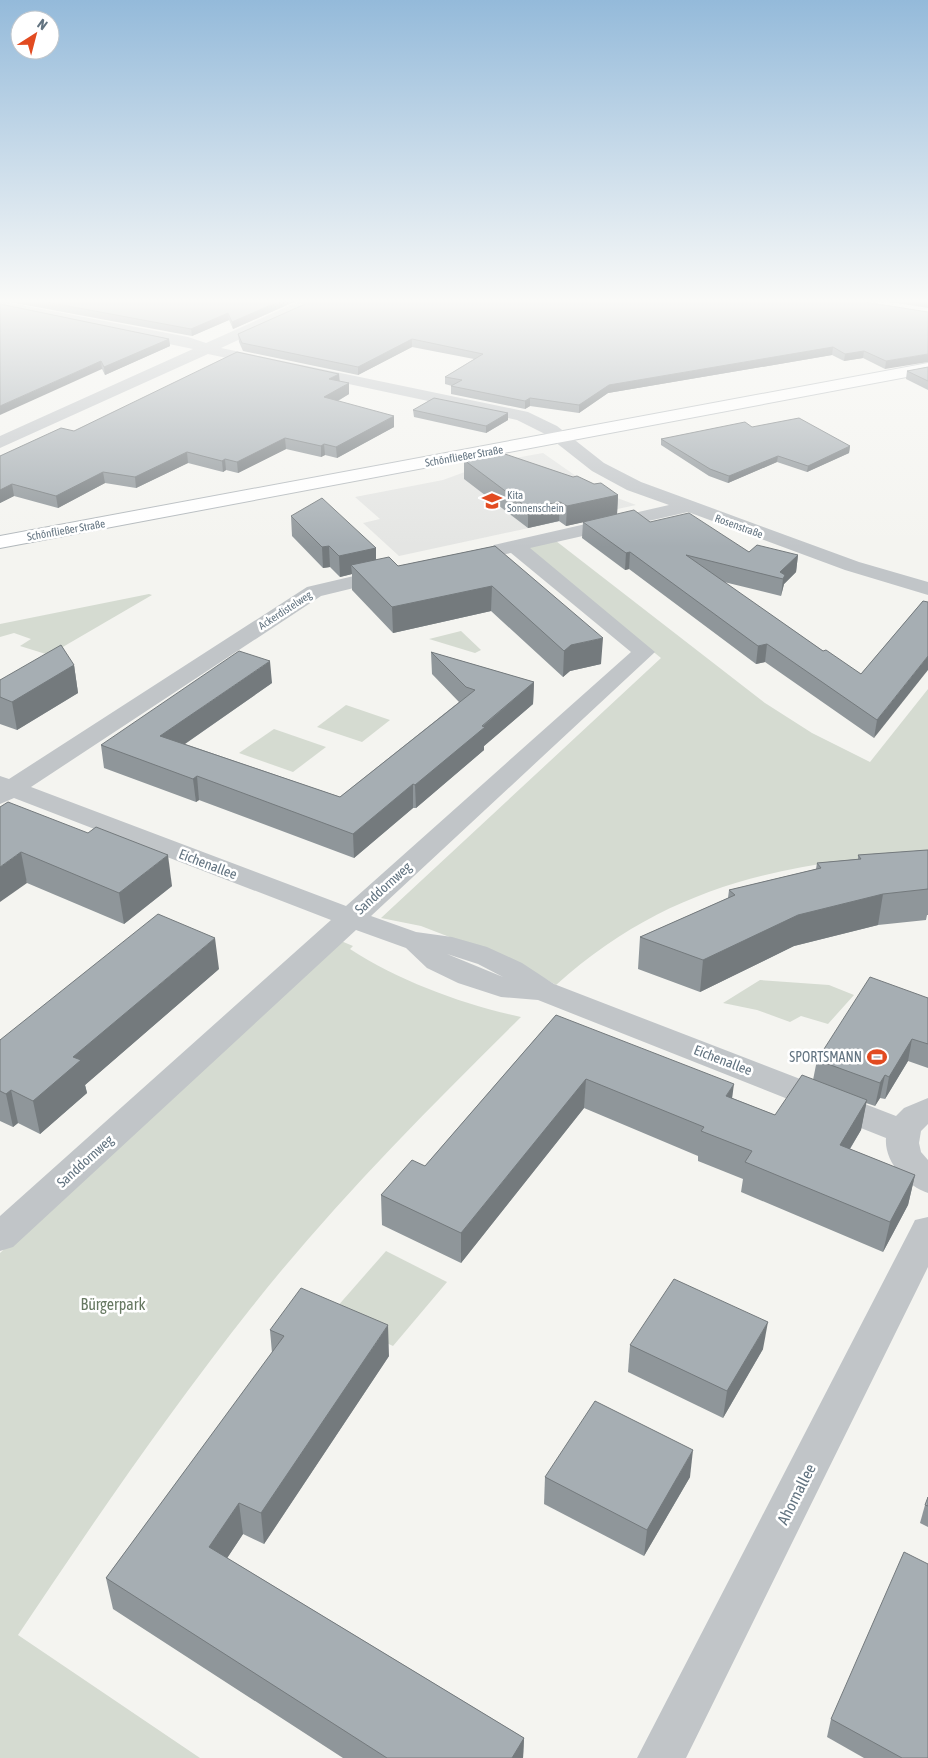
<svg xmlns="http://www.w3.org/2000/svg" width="928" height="1758" viewBox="0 0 928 1758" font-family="'Asap Condensed',sans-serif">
  <rect width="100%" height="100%" fill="#f4f4f0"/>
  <!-- built -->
  <polygon fill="#e4e5e3" points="543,453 596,490 636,505 399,556 363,523 380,519 355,497 443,480 492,462"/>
  <!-- green -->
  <g fill="#d5dbd1">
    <path d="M556,541l209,162 47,30 58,29 58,-73v164c-144,9 -261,32 -372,132l-36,-21 -99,-38 -40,-8 280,-260 -136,-110z"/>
    <polygon points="149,594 152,595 49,655 20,646 31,639 14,633 0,637 0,624"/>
    <polygon points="461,631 481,650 475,653 429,639"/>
    <polygon points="346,705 390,720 362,742 317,727"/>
    <polygon points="274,729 326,747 293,772 239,753"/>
    <path d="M341,941l12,5 -3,3c51,33 112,55 171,68 -94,93 -188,187 -270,291 -83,105 -159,216 -233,327l182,123h-200v-505z"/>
    <polygon points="760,980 829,985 854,995 828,1024 801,1016 790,1022 757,1010 723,1003"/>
    <polygon points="386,1251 447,1282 393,1346 329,1316"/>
  </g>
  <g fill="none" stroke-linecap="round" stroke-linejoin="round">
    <defs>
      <polygon id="secondary" points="928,363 928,373 0,548 0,536"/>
    </defs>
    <!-- secondary casing -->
    <use href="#secondary" stroke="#b1b7bb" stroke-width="2"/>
    <!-- minor -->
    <g fill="#c1c5c8" fill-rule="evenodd">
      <path d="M0,301l188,36 18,6 94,-42h18l-2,3 -95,44 307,64 29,14 47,37 37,19 218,80 69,20v13l-83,-25 -157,-58 -158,36 125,104 -284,264 45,16 36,5 35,10 35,16 32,21 342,132 8,-8 24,-10v26l-7,7 -2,12 2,9 7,8v33c-21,-7 -44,-31 -42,-55l-348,-138 -37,-3 -43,-14 -31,-15 -21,-20 -50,-18 -343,317 -13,4v-35l331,-296 -317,-122 -14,6v-28l9,3 298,-192 81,-19 7,2 3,4 -3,4 -74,18 -290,191 315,119 285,-254 -120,-99 -10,2 -7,-2 -3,-4 3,-4 175,-40 -42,-15 -35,-19 -47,-37 -28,-14 -309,-66 -208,94v-12l193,-87 -193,-40zM447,954l31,10 25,13z"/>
      <polygon points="928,1217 928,1267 686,1758 637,1758 910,1230 915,1220"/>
    </g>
    <!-- secondary -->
    <use href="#secondary" fill="#fff" fill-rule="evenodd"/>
  </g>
  <!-- wall -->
  <g fill="#8f969a">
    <polygon points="4,301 296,301 233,329 229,320 192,336"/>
    <polygon points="884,301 928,301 928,308"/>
    <polygon points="0,304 169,339 170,346 105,375 102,369"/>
    <polygon points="928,312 885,369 863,358 844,361 832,355 608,393 579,413 530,406 525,409 451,394 451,386 452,386 445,384 445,377 474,359 412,347 358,375 243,351 239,342 238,334"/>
    <polygon points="928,367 928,390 906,379 907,371"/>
    <polygon points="340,382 349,394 338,401 394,427 337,458 325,455 321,457 286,449 238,473 226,470 223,472 188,463 136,488 105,483 58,508 14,496 0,503 0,456 74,431"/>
    <polygon points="413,410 508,413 508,420 486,433 414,417"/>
    <polygon points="752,427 850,446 849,453 807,472 777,462 728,483 709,476 661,445 661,439"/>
    <polygon points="464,460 618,495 617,514 650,522 749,552 798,555 796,572 784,584 781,596 724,582 823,651 861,674 923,601 874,738 765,662 756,664 629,569 625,570 582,538 583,522 566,526 559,521 528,528 464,479"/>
    <polygon points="291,516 376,548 376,560 398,566 495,546 601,664 570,671 563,677 491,611 393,633 352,590 352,574 340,577 330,567 323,568 292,536"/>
    <polygon points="431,652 534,682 533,704 484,746 484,750 416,808 413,808 354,858 199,800 196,802 104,768 101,745 272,683 185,744 340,797 459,702 432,674"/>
    <polygon points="74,665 78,693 17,730 0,724 0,680"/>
    <polygon points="0,807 172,886 124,924 27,883"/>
    <polygon points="928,850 928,915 927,915 926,920 878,925 794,946 700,992 638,969 640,937 728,898 729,890 816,869 817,863 858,859 858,855"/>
    <polygon points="219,969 85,1085 87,1093 40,1134 18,1123 13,1127 0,1121 0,1040"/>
    <polygon points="928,998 928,1068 908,1061 885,1099 880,1098 875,1106 866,1103 861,1130 850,1149 915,1175 908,1205 883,1252 741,1192 743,1179 698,1161 698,1156 584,1108 461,1263 382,1225 381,1195 425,1166 556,1015 732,1098 775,1115 813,1080 817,1060"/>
    <polygon points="270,1330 389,1356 264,1544 243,1534 227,1558 524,1738 523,1758 343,1758 113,1609 106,1578 272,1353"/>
    <polygon points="630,1345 763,1349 723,1418 628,1372"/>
    <polygon points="545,1477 690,1477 644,1556 544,1504"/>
    <polygon points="928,1497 928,1527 920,1523 925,1505"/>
    <polygon points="831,1719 928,1758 864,1758 827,1737"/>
  </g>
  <!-- shaded-wall -->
  <g fill="#747a7d">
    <polygon points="280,301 296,301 233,329 232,322"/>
    <polygon points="228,313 229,320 192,336 191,329"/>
    <polygon points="169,339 170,346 105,375 104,367"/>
    <polygon points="412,339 412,347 358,375 358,367"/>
    <polygon points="833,347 832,355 608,393 579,413 579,405 609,385"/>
    <polygon points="864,351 863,358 844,361 845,354"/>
    <polygon points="928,354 928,362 885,369 886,361"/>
    <polygon points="101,361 102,369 0,415 0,406"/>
    <polygon points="339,374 340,384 329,379"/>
    <polygon points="349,383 349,394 325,408 324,397"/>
    <polygon points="530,398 530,406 525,409 525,401"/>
    <polygon points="508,413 508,420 486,433 486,426"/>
    <polygon points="394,416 394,427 337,458 336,447"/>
    <polygon points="285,438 286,449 238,473 237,462"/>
    <polygon points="324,444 325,455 321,457 321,446"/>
    <polygon points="850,446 849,453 807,472 808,466"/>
    <polygon points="187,452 188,463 136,488 135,477"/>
    <polygon points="778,456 777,462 728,483 729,476"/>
    <polygon points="225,459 226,470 223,472 222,461"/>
    <polygon points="103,472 105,483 58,508 56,496"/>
    <polygon points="12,484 14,496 0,503 0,490"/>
    <polygon points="618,495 617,515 566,526 567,506"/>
    <polygon points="560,502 559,521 528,528 528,508"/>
    <polygon points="329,546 330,567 323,568 322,547"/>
    <polygon points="376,548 376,569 351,565 352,574 340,577 339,556"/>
    <polygon points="630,552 629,569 625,570 626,553"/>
    <polygon points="798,555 796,572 784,584 781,596 783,579 780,572"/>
    <polygon points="492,586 491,611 393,633 392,607"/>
    <polygon points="603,638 601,664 570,671 563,677 564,651 571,645"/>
    <polygon points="767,644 765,662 756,664 758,646"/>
    <polygon points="928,656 928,670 874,738 877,720"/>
    <polygon points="270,661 272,683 163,759 160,736"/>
    <polygon points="74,665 78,693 17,730 12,702"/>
    <polygon points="534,682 533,704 484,746 484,750 416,808 415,785"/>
    <polygon points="197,776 199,800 196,802 193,779"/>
    <polygon points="413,784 413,808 354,858 353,834"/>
    <polygon points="21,852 27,883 0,902 0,867"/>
    <polygon points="168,855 172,886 124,924 119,893"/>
    <polygon points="883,894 878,925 794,946 700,992 703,960 798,915"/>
    <polygon points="215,938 219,969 85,1085 87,1093 40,1134 33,1101 73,1057"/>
    <polygon points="912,1039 908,1061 885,1099 889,1077"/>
    <polygon points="885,1075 880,1098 875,1106 880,1083"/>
    <polygon points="586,1079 584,1108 461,1263 461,1233"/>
    <polygon points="734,1084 730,1114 726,1096"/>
    <polygon points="11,1090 18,1123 13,1127 6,1094"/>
    <polygon points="867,1100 861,1130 834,1175 840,1145"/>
    <polygon points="915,1175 908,1205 883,1252 890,1222"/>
    <polygon points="768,1322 763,1349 723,1418 727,1391"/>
    <polygon points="388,1325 389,1356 264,1544 261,1513"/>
    <polygon points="693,1450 690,1477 644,1556 647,1530"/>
    <polygon points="239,1503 243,1534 214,1578 209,1547"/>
    <polygon points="524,1738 523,1758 512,1758"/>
  </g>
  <!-- building -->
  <g fill="#a6aeb3" stroke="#747a7d">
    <polygon points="41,301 280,301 232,322 228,313 191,329"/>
    <polygon points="312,301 858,301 928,312 928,354 886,361 864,351 845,354 833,347 609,385 579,405 530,398 525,401 451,386 462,380 445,377 483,354 412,339 358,367 242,343 238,334"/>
    <polygon points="0,304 169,339 104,367 101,361 0,406"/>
    <polygon points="237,352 339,374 329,379 349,383 324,397 394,416 336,447 324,444 321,446 285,438 237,462 225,459 222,461 187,452 135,477 103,472 56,496 12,484 0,490 0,456 61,428 74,431"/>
    <polygon points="928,367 928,381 907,371"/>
    <polygon points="434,398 508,413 486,426 413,410"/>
    <polygon points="799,418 850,446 808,466 778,456 729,476 710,469 661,439 745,422 752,427"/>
    <polygon points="502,453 573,477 577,476 594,484 601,483 618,495 567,506 560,502 528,508 464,460"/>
    <polygon points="322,498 376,548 339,556 329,546 322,547 291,516"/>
    <polygon points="634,510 650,522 689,513 749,552 757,545 798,555 780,572 785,575 783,579 686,555 823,651 826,650 861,674 923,601 928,602 928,656 877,720 767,644 758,646 630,552 626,553 583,522"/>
    <polygon points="495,546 603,638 571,645 564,651 492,586 392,607 351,565 389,557 398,566"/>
    <polygon points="61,645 74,665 12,702 0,697 0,680"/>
    <polygon points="239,651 270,661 160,736 340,797 475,690 466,687 431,652 534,682 482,726 485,727 415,785 413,784 353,834 197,776 193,779 101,745"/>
    <polygon points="8,802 88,833 96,827 168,855 119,893 21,852 0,867 0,807"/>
    <polygon points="927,850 928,850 928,889 883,894 798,915 703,960 640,937 735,895 729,890 821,868 817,863 861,859 858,855"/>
    <polygon points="158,914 215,938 73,1057 81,1060 33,1101 11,1090 6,1094 0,1091 0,1040"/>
    <polygon points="870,977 928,998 928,1044 912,1039 889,1077 885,1075 880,1083 817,1060"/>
    <polygon points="556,1015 734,1084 726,1096 775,1115 802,1075 867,1100 840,1145 915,1175 890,1222 745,1162 752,1151 701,1131 704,1127 586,1079 461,1233 381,1195 412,1160 425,1166"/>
    <polygon points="674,1279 768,1322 727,1391 630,1345"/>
    <polygon points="301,1288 388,1325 261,1513 239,1503 209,1547 524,1738 512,1758 387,1758 106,1578 284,1336 270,1330"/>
    <polygon points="595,1401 693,1450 647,1530 545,1477"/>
    <polygon points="928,1497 928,1506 925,1505"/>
    <polygon points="904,1552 928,1564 928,1758 902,1758 831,1719"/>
  </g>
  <!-- sky -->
  <linearGradient id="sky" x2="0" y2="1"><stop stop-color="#94bada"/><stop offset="0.55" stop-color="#fafaf8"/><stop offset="1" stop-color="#fafaf8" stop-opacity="0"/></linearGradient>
  <rect width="928" height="547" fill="url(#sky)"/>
  <!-- icons -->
  <defs>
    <symbol id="school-bare" viewBox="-9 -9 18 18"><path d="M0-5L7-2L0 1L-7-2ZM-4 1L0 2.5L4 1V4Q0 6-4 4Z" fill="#e24b21" stroke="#fff" stroke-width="2.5" paint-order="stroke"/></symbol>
    <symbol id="stadium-bare" viewBox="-9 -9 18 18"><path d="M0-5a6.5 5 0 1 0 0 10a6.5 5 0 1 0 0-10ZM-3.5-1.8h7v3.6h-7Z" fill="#e24b21" stroke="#fff" stroke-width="2.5" paint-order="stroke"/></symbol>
  </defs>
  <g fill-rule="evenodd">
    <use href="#school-bare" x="478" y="487" width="28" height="28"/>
    <use href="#stadium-bare" x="863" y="1043" width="28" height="28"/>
  </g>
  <g text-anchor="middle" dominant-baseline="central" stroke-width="5" stroke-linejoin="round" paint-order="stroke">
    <!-- far-street labels -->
    <g font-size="11" fill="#637481" stroke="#fff">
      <text transform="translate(464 456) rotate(-10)">Schönfließer Straße</text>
      <text transform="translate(739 526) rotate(20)">Rosenstraße</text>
      <text transform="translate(66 530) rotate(-10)">Schönfließer Straße</text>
      <text transform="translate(285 610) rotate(-33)">Ackerdistelweg</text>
    </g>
    <!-- far-poi labels -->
    <g font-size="11" fill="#637481" stroke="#fff" text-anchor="start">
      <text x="507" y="495">Kita<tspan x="507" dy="13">Sonnenschein</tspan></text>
    </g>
    <!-- street labels -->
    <g font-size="14" fill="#637481" stroke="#fff">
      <text transform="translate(208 864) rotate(21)">Eichenallee</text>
      <text transform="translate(383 888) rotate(-42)">Sanddornweg</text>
      <text transform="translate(723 1060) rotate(21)">Eichenallee</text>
      <text transform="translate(85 1161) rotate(-42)">Sanddornweg</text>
    </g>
    <!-- poi labels -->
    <g font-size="14" fill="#637481" stroke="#fff" text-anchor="end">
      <text x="862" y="1057">SPORTSMANN</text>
    </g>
    <!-- near-park labels -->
    <g font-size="16" fill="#667861" stroke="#fff">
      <text x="113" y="1304">Bürgerpark</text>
    </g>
    <!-- near-street labels -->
    <g font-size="16" fill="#637481" stroke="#fff">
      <text transform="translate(796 1494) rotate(-63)">Ahornallee</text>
    </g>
  </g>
  <!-- north arrow -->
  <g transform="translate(35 35) rotate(36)"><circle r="24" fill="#ffffff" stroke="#c1c7cd"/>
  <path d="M0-4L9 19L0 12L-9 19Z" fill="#e24b21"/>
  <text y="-8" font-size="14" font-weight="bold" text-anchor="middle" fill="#637481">N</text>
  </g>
</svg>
